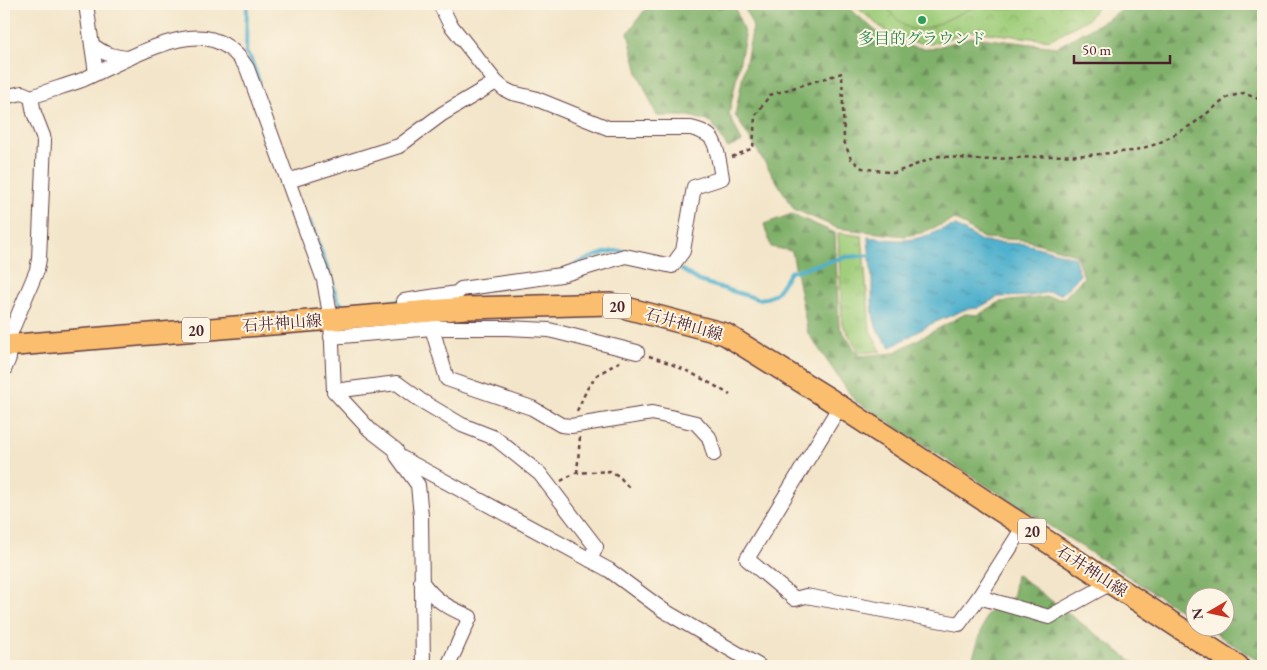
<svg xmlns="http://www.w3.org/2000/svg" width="1267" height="670" viewBox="0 0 1267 670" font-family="'EB Garamond','Noto Serif JP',serif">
  <defs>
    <pattern id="grass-tufts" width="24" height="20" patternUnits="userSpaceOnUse" patternTransform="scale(1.25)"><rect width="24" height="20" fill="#a0ce7b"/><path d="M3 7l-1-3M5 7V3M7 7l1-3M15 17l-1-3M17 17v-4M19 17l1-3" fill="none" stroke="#8bb06a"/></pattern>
    <pattern id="forest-firs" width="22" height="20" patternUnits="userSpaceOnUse" patternTransform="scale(1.25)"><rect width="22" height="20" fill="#80b16b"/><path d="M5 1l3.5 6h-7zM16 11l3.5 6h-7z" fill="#6b8f58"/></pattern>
    <pattern id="park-crowns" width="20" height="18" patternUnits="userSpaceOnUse" patternTransform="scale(1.25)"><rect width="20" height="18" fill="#a0ce7b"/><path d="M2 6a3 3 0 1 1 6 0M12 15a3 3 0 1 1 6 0" fill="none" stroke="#8bb06a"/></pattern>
    <pattern id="water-ripples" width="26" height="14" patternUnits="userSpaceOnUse" patternTransform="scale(1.25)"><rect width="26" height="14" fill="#4fb1cd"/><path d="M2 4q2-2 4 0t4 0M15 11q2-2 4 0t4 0" fill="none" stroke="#448fa7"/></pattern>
  </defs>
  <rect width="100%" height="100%" fill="#fcf5e5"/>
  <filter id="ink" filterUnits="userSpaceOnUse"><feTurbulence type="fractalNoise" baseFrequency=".02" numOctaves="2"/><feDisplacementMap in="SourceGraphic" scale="10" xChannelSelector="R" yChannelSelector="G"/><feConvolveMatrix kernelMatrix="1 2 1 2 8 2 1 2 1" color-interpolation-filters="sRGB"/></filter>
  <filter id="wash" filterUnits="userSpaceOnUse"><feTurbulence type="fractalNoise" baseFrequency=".0096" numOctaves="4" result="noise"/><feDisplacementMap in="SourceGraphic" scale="20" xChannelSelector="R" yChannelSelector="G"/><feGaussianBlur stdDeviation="1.12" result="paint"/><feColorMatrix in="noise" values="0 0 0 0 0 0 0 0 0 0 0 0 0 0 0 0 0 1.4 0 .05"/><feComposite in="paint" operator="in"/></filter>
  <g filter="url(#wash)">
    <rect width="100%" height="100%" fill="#f3e5c9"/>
    <!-- grass -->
    <polygon fill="url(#grass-tufts)" stroke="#757653" points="838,233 862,236 870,330 881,351 860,353 842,324"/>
    <!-- forest -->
    <g fill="url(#forest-firs)" stroke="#65684b">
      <polygon points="649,4 734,4 745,36 729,114 742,142 728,148 711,122 689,116 657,116 638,73 628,33"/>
      <polygon points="743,4 844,4 891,44 931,49 971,37 1057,47 1113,16 1127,4 1263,4 1263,664 1207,628 1224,628 1224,598 1194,598 1194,619 854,400 808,333 792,251 771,247 764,224 792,214 835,233 839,326 859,356 893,353 965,314 978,315 1000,302 1047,297 1064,298 1084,277 1075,254 1026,240 983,238 955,219 921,233 904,236 837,228 794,209 735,115 753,27"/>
      <polygon points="1016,574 1138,666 970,666 987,614 1013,597"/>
    </g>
    <!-- park -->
    <polygon fill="url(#park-crowns)" stroke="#757653" points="853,4 1100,4 1088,19 1049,40 971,31 931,44 896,40"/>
    <!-- pitch -->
    <path fill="#a0ce7b" stroke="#757653" d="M884,4h137c-18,10 -31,1 -49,4 -5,2 -12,6 -17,8 -37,17 -44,23 -71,-12z"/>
    <!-- water -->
    <path fill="url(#water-ripples)" stroke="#4c687c" d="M956,226l27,16 42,2 49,13 6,18 -18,19 -13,-2 -18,4 -33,1 -20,11 -12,1 -35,15 -40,23c-23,-20 -18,-43 -19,-70 -1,-13 -3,-26 -4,-40 18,2 36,6 54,0 12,-3 21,-10 34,-11z"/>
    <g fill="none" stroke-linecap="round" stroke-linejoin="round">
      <!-- stream -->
      <g stroke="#4fb1cd" stroke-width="4">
        <polyline points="247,4 246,53 251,59 259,81"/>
        <polyline points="310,221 332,280 337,299 344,307 398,301"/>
        <path d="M576,264c15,-6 32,-15 48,-13"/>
        <path d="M682,270l17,11 59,18c19,0 22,-12 32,-27l56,-15 28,-2"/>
      </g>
    </g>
  </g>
  <g filter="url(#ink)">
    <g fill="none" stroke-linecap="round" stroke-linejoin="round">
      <defs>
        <g id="minor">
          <polyline points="86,4 96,73"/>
          <path d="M92,45c12,9 22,12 37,13"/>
          <path d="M4,97l18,-4 9,4c17,-6 34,-11 51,-17 32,-14 88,-47 123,-42 19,3 32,14 42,30l77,212 7,40 3,71 36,39 26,20 1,6 21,29 3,31 2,150"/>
          <polyline points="288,181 399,146 442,114 496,82"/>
          <path d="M405,313l-1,-12 53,-8 4,-4 100,-14 64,-19 47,10 11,-15 11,-64 28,-9c-2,-11 -4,-30 -10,-39 -5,-7 -14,-9 -21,-11h-83l-74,-30 -22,-5 -8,-4 -8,-7 -46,-58 -10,-20"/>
          <polyline points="432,328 447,379 532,408 561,425 571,426 652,413 675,418 696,423 709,437 714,454"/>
          <polyline points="331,337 432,328 507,328 549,330 637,352"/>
          <polyline points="4,370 9,358 11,332 37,270 39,259 44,141 43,136 34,113 31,97"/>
          <polyline points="334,391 397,383 420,400 462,425 495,438 540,474 596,547 590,560"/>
          <polyline points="840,406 747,559 795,599 806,596 959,624 979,597"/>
          <polyline points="400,457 609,570 663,610 759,666"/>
          <polyline points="1024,526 979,597 1049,617 1111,583"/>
          <path d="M421,581c15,21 27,26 49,36l-22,49"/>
        </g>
        <polyline id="primary" points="4,346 467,308 611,304 725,334 826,397 1238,666"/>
      </defs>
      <!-- minor casing -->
      <use href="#minor" stroke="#633d43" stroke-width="16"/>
      <!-- primary casing -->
      <use href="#primary" stroke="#633d43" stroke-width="24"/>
      <!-- path -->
      <g stroke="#633d43" stroke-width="2.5" stroke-dasharray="4 4" stroke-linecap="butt">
        <polyline points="732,157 753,148 755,116 770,95 842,73 844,141 851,159 862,168 894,173 939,156 981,160 1048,156 1090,155 1132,151 1157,144 1193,124 1228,97 1244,93 1263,101"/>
        <path d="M649,356c29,9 55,23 81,39"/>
        <polyline points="577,411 587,389 597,375 621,361"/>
        <polyline points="577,473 580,437"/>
        <polyline points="561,481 575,473 610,471 619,476 630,489"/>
      </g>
      <!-- minor -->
      <use href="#minor" stroke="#fff" stroke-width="14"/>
      <!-- primary -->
      <use href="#primary" stroke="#fabe6e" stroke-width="21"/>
    </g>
  </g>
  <!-- markers -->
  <circle fill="#2e9e5b" stroke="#fcf5e5" stroke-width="2" cx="922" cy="20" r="5"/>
  <g text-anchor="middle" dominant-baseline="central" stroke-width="4" stroke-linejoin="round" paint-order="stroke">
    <!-- shield labels -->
    <g fill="#fcf5e5" stroke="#7f5f63" stroke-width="1">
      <rect x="603" y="293.5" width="28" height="25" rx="4"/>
      <rect x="182" y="317.5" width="28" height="25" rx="4"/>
      <rect x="1018" y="518.5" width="28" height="25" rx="4"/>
    </g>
    <g font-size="15" font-weight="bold" fill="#4a1f2b">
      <text x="617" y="306">20</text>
      <text x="196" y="330">20</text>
      <text x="1032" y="531">20</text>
    </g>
    <!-- leisure labels -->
    <g font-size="16" fill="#27864d" stroke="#fcf5e5">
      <text x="922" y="38">多目的グラウンド</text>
    </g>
    <!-- street labels -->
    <g font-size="16" fill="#4a1f2b" stroke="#fcf5e5">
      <text transform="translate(282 323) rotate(-4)">石井神山線</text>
      <text transform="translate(684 324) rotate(16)">石井神山線</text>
      <text transform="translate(1092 571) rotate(33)">石井神山線</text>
    </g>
  </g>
  <!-- margin -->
  <rect width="1267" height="670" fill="none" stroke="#fcf5e5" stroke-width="20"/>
  <!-- north arrow -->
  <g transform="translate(1210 612) rotate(261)"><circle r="24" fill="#fcf5e5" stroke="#b59f9b"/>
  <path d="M0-4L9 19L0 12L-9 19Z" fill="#c8321e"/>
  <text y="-8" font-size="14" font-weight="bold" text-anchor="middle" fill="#4a1f2b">N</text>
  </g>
  <!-- scale -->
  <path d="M1074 55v8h96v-8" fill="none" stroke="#4a1f2b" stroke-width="2.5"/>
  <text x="1082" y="55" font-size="15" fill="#4a1f2b" stroke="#fcf5e5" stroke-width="4" paint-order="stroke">50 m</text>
</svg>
